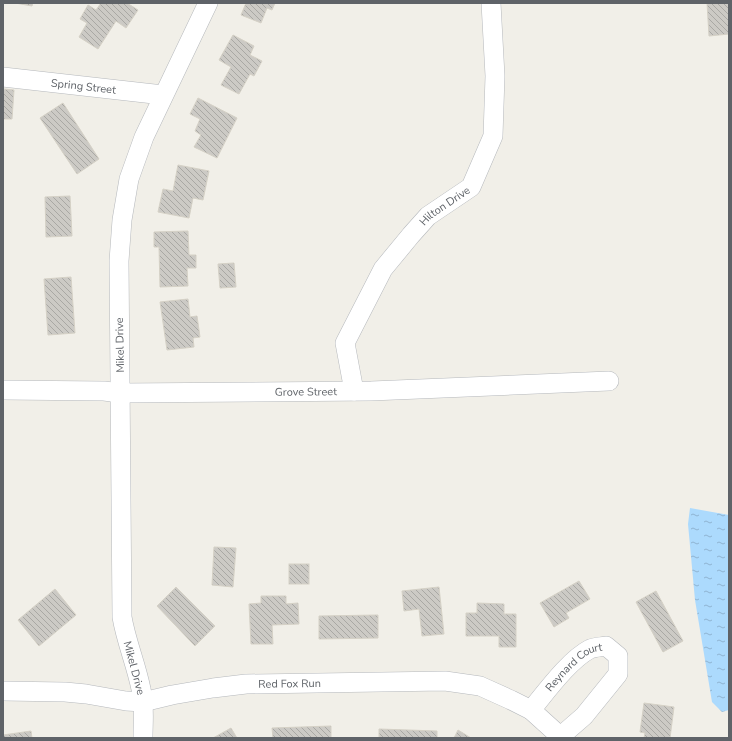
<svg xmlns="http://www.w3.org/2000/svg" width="732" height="741" viewBox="0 0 732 741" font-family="'Nunito Sans',sans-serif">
  <defs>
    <pattern id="water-ripples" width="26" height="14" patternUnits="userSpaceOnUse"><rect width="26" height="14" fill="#acdafd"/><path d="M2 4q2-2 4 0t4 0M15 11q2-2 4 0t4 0" fill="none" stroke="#8fb4d1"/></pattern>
    <pattern id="building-back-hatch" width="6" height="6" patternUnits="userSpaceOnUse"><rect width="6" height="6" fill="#cccac5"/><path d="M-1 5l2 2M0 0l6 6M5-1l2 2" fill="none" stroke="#a9a8a4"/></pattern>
  </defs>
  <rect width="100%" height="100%" fill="#f1efe8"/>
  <!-- water -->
  <polygon fill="url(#water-ripples)" points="690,508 729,515 729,710 722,712 712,702 695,600 688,524"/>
  <!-- building -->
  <g fill="url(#building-back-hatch)" stroke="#d5d1c6">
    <polygon points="15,3 33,3 32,6"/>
    <polygon points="101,3 127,3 138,10 126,28 116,21 98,49 79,37 87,23 80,19 88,5 96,10"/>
    <polygon points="246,3 275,3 272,10 267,8 261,23 241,15"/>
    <polygon points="707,3 729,3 729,34 709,36"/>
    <polygon points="233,35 254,46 250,55 262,61 254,76 250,74 239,94 221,85 231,67 219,60"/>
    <polygon points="3,89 14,90 12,119 3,119"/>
    <polygon points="198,98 237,118 217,158 194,147 201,135 195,131 200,119 190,114"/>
    <polygon points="63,103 99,159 77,174 40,118"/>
    <polygon points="178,165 209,171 203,200 193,198 189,218 158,212 163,189 173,191"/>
    <polygon points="70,196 72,236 46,237 45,197"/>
    <polygon points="188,231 189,255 196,255 196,268 187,268 188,286 160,287 159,247 154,247 154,232"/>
    <polygon points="234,263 236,287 220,288 218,264"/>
    <polygon points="71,277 75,333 48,335 44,279"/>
    <polygon points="188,299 190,317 197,316 200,337 193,338 194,347 167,350 160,302"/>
    <polygon points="214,547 236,548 233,587 212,585"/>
    <rect x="289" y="564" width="20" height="20"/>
    <polygon points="579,581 590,599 566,613 569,618 554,627 540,603"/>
    <polygon points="176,587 215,626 195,646 157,606"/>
    <polygon points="439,587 444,634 422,636 419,609 404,611 402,591"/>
    <polygon points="55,589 76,615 39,646 18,620"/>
    <polygon points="656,591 683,641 663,652 636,602"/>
    <polygon points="261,596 286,596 286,604 298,603 299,624 272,625 273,644 251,644 249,604 261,603"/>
    <polygon points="477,603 504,604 504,614 516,614 516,647 499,647 499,636 466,636 466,613 477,613"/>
    <polygon points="378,615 378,638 319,639 319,616"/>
    <polygon points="644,703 674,707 670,738 644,738 645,733 640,732"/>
    <polygon points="331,726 331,738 273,738 272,728"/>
    <polygon points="231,728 237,738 213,738"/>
    <polygon points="379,729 437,731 437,738 379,738"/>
    <polygon points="458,730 471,738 454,738"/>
    <polygon points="31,731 32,738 3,738 3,735"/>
  </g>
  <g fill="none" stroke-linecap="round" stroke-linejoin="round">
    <defs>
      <g id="street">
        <path id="s1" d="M3,77l160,18"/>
        <path id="s2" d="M3,390l101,1 16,2 251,-2 238,-10"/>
        <path id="s3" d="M354,391l-9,-48 38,-74 28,-34 17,-19 43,-29 22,-51 2,-60 -4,-73"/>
        <path id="s4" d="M3,691l62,1 21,2 40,7 17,1 29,-7 41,-7 33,-4 199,-3 35,5 31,14 20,10 31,28"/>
        <path id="s5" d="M531,710c15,-18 38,-50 59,-61 5,-2 11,-2 16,-3l12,10v18l-34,42 -23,20"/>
        <path d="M143,738c0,-17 2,-33 -2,-49 -5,-25 -15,-48 -19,-72l-3,-356 3,-41 7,-41 15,-42 64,-134"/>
      </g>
    </defs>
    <!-- street casing -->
    <use href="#street" stroke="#b5b8bc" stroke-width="20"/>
    <!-- street -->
    <use href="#street" stroke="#fff" stroke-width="19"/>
  </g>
  <g text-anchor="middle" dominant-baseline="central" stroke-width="3" stroke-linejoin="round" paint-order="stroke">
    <!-- street labels -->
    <g font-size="11" fill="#5f6368" stroke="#fff">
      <text stroke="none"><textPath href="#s1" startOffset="81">Spring Street</textPath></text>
      <text stroke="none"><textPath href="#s3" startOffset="221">Hilton Drive</textPath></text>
      <text transform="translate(120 345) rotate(-91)">Mikel Drive</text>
      <text stroke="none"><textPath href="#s2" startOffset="303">Grove Street</textPath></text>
      <text transform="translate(134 668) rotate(75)">Mikel Drive</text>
      <text stroke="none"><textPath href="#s5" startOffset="62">Reynard Court</textPath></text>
      <text stroke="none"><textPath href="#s4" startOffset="289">Red Fox Run</textPath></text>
    </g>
  </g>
  <!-- border -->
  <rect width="732" height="741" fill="none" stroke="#5f6368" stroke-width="8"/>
</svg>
